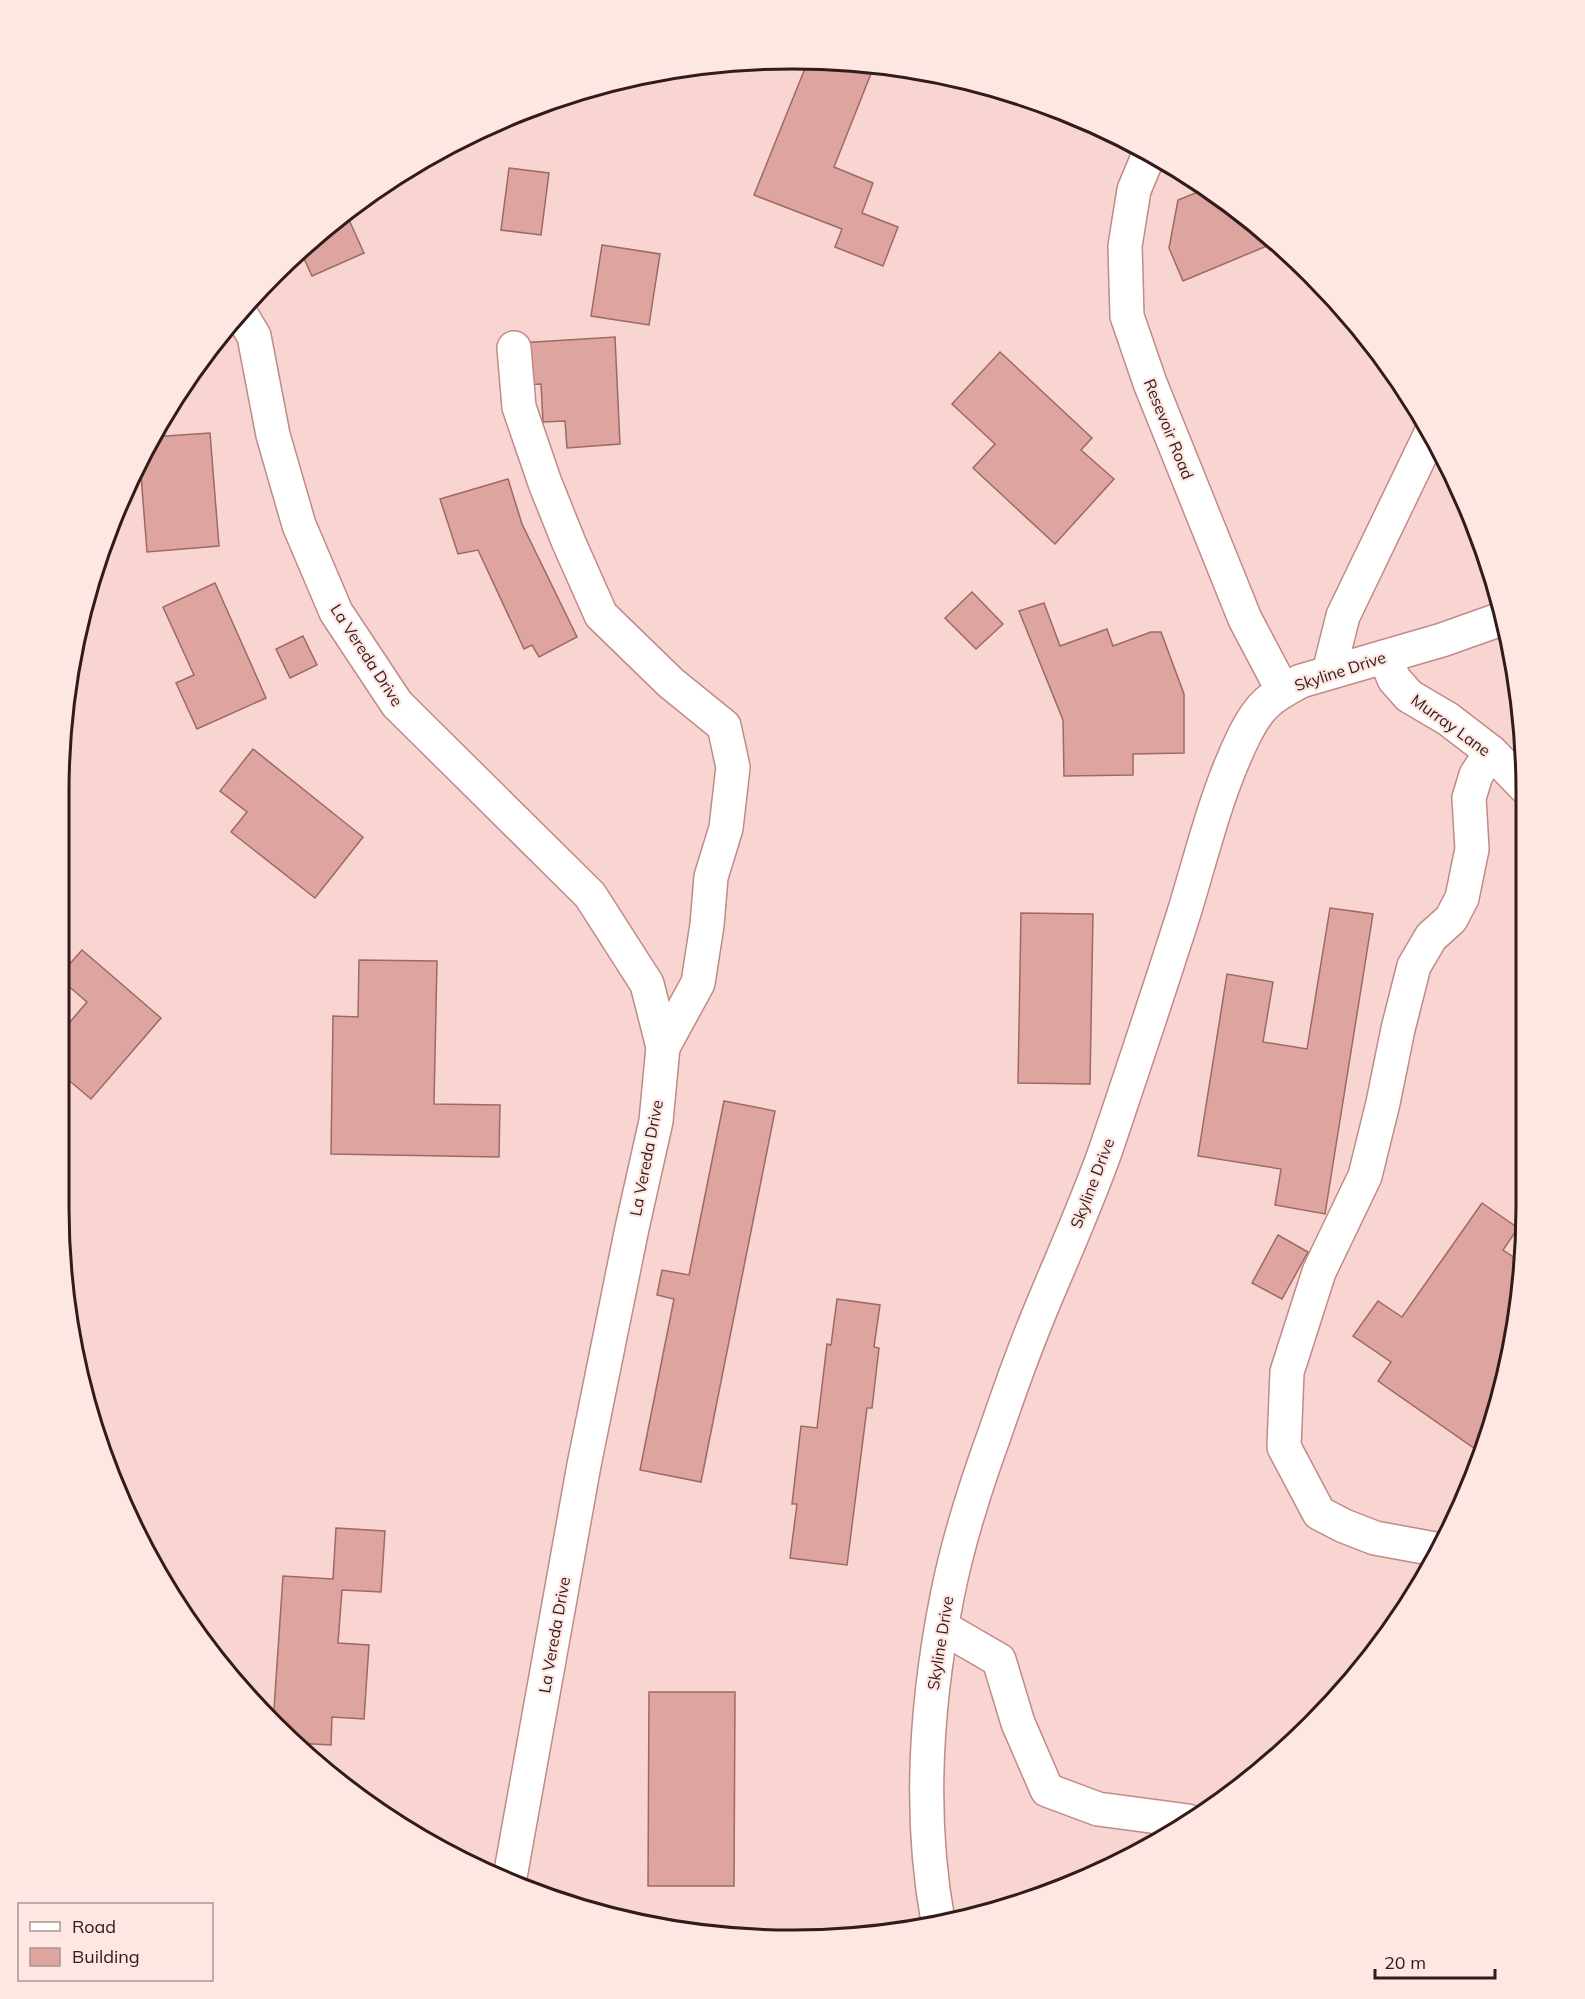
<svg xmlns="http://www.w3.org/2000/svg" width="1585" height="1999" viewBox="0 0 1585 1999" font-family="Mulish,sans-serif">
  <rect width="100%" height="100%" fill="#f9d5d2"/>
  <!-- building -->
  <g fill="#dda4a0" stroke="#9d6965" stroke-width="1.5">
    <polygon points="841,60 874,66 834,167 873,183 862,213 898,227 883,266 835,247 842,229 754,195 808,61"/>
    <polygon points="509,168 549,173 541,235 501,230"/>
    <polygon points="1205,189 1240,210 1274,243 1183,281 1169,248 1178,200"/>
    <polygon points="345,211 364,253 312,276 301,252"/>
    <polygon points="602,245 660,254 649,325 591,316"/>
    <polygon points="615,337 620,444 567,448 565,421 543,422 541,384 521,385 519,343"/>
    <polygon points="1000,352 1092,438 1081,450 1114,479 1055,544 973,468 995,444 952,404"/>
    <polygon points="210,433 219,546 147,552 140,462 151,437"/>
    <polygon points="508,479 522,524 577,637 539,657 532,645 524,649 478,550 458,554 440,499"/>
    <polygon points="215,583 266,698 197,729 176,683 194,675 163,607"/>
    <polygon points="972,592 1003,624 976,649 945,618"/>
    <polygon points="1044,603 1060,646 1107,629 1113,646 1151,632 1161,632 1184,694 1184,753 1133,754 1133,775 1064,776 1063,720 1019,611"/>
    <polygon points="303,636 317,665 290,678 276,649"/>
    <polygon points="253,749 363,837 315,898 231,832 247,812 220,791"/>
    <polygon points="1330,908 1373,914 1325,1214 1275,1205 1281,1169 1198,1156 1227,974 1273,982 1263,1042 1307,1049"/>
    <polygon points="1021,913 1093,914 1090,1084 1018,1083"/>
    <polygon points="82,950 161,1018 91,1099 59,1072 59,1035 87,1002 59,978 59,976"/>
    <polygon points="359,960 437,961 434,1104 500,1105 499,1157 331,1154 333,1016 358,1017"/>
    <polygon points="724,1101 775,1111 701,1482 640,1470 674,1299 657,1295 662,1270 689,1275"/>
    <polygon points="1482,1203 1518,1228 1503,1250 1521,1262 1512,1349 1481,1453 1378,1381 1391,1362 1353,1336 1378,1301 1402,1317"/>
    <polygon points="1278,1235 1308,1252 1282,1299 1252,1283"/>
    <polygon points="837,1299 880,1305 874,1347 879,1348 872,1408 867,1408 847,1565 790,1558 797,1504 792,1504 801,1426 817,1428 827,1344 831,1345"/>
    <polygon points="336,1528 385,1531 381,1592 342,1590 338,1643 369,1645 364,1719 332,1717 331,1745 296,1743 273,1724 283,1576 333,1579"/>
    <polygon points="649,1692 735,1692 734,1886 648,1886"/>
    <polygon points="813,1931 815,1937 790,1940"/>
  </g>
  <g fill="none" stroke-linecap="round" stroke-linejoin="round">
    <defs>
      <g id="minor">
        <polyline points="1149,154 1134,190 1125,246 1127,316 1150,383 1245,619 1283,691"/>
        <polyline points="239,311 254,336 273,435 299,525 336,612 397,704 590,895 647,984 663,1047 656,1121 632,1228 584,1465 510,1877"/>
        <polyline points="514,348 519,407 545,483 569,543 601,615 671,683 724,726 733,767 726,828 711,877 707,925 698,983 663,1047"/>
        <polyline points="1385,657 1394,679 1409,696 1448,719 1491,752 1525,787"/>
        <polyline points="1329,672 1343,616 1431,433"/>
        <polyline points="1435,1549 1375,1538 1344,1526 1319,1513 1284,1447 1287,1372 1319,1272 1365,1176 1383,1103 1398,1029 1414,966 1431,937 1451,919 1462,898 1472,849 1469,798 1476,775 1491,752"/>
        <polyline points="942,1627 999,1660 1018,1723 1047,1790 1098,1809 1188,1821"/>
        <path d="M938,1921c-20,-109 -12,-220 10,-329 11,-54 28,-107 47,-159 14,-41 29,-83 46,-124 22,-53 46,-106 65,-160 26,-77 52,-155 77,-233 19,-61 33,-124 62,-182 15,-30 27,-38 56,-53l141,-41 62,-22"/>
      </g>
    </defs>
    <!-- minor casing -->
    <use href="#minor" stroke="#c18a86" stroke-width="36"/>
    <!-- minor -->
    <use href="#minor" stroke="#fff" stroke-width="33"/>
  </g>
  <g text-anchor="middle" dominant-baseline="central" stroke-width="4.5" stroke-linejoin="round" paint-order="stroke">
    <!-- street labels -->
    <g font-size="16" fill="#311c1a" stroke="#fee6e3">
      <text transform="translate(1169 429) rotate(68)">Resevoir Road</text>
      <text transform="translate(367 655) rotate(57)">La Vereda Drive</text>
      <text transform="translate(1340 671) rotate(-18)">Skyline Drive</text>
      <text transform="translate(1451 725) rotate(36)">Murray Lane</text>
      <text transform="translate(646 1158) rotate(-79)">La Vereda Drive</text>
      <text transform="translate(1092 1183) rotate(-69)">Skyline Drive</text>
      <text transform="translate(554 1635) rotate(-80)">La Vereda Drive</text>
      <text transform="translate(940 1643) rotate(-81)">Skyline Drive</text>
    </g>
  </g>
  <!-- crop -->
  <path d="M0 0H1585V1999H0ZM792 69H793A723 723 0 0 1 1516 792V1207A723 723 0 0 1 793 1930H792A723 723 0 0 1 69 1207V792A723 723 0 0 1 792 69Z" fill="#fee6e3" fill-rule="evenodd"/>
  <path fill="none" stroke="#311c1a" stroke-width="3" d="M792 69H793A723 723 0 0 1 1516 792V1207A723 723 0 0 1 793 1930H792A723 723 0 0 1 69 1207V792A723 723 0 0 1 792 69Z"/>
  <!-- legend -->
  <rect x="18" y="1903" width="195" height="78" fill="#fee6e3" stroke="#ac9593" stroke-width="1.5"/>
  <rect x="30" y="1922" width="30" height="9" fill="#ffffff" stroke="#ac9593" stroke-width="1.5"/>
  <text x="72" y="1933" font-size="18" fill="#311c1a">Road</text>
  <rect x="30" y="1948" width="30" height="18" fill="#dda4a0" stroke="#ac9593" stroke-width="1.5"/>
  <text x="72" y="1963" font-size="18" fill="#311c1a">Building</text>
  <!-- scale -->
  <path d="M1375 1969v9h120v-9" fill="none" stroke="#311c1a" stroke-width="3"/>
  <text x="1384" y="1969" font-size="18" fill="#311c1a" stroke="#fee6e3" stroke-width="4.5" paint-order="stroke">20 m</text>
</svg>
